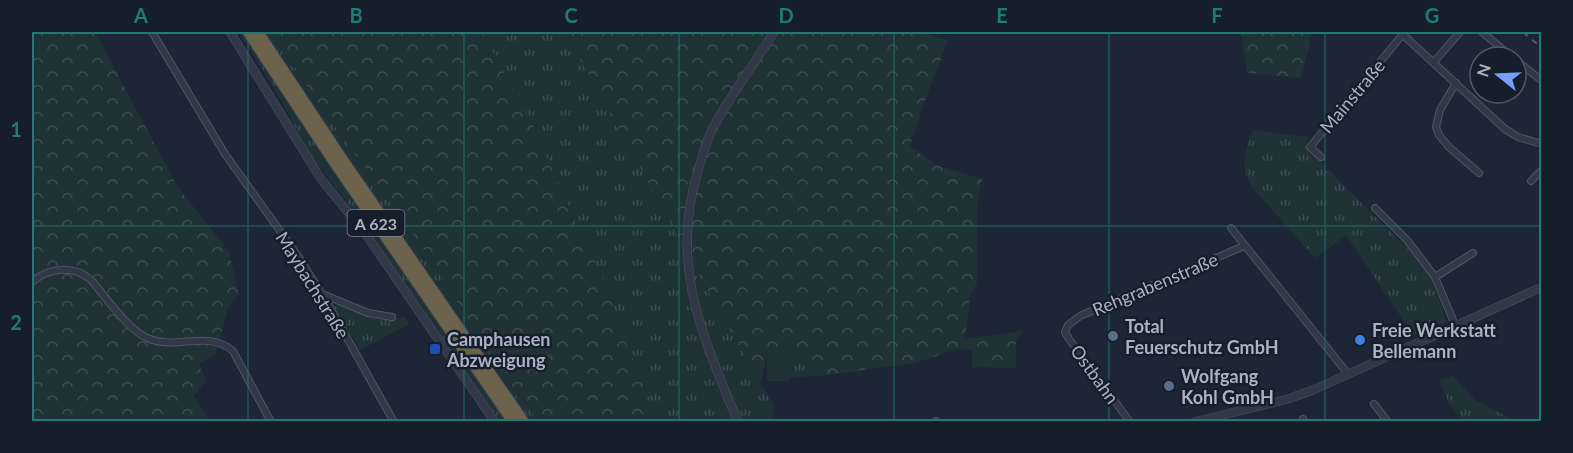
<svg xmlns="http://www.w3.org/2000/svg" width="1573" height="453" viewBox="0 0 1573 453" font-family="Lato,sans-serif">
  <defs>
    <pattern id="grass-tufts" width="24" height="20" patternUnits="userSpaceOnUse" patternTransform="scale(1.5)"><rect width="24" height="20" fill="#1f3337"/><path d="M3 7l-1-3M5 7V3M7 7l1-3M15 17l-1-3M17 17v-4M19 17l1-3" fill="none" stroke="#3d4e52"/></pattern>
    <pattern id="forest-crowns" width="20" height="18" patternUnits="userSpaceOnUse" patternTransform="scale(1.5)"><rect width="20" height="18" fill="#1f3337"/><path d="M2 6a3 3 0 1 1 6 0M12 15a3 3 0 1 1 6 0" fill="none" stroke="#3d4e52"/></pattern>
  </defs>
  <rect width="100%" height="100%" fill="#1d2636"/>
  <!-- grass -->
  <g fill="url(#grass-tufts)">
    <polygon points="239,32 273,32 315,99 418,241 507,379 538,421 500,421 367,228 311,155 269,80"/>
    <polygon points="482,32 565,32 760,384 774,404 772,421 660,421 628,348 603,277 575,221 535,130"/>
    <path d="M1253,130l55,7 -2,8 36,39 69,68 20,26 16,45 -33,13 -68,-101 -31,23 -63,-71c-13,-22 -7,-35 1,-57z"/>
    <path d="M338,305c19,8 46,22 66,11l5,8 -49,26 -26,-43z"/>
    <polygon points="794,351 804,354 819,376 794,377"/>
    <polygon points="1453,376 1475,400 1515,421 1463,421 1449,403 1439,380"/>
  </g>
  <!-- forest -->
  <g fill="url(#forest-crowns)">
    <polygon points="32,32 95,32 177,186 229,252 239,294 229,305 215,355 199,364 206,380 194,396 210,421 32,421"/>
    <polygon points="273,32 482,32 535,130 575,221 603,277 628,348 660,421 538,421 507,379 418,241 315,99"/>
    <path d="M565,32h354l29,8 -24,63 -14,43 26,19 46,14 -5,26v77l-7,15 -5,42 58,-8 -7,9v28l-44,-1 1,-17 -16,-1 -42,14 -96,13c-19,-27 -18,-25 -51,-25l-8,33z"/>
    <polygon points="1241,32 1312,32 1301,78 1247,73"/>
  </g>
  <!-- pitch -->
  <polygon fill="#1f3337" points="767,351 794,351 794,377 789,378 789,381 767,381"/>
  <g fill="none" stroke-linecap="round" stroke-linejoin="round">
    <defs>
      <g id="minor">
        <polyline points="152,32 225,154 298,256 328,304 394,422"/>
        <polyline points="1400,32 1505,129 1518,137 1542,144"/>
        <polyline points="1482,32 1512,57"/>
        <polyline points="1516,60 1542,81"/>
        <polyline points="1434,62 1460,32"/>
        <polyline points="1456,83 1440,110 1436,127 1439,135 1449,147 1479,173"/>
        <polyline points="1321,157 1310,147 1403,34"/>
        <polyline points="1531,181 1542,170"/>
        <polyline points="1375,208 1407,240 1435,277 1455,325"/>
        <polyline points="1231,228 1348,374"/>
        <polyline points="1435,277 1473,253"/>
        <path d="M32,282c17,-15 42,-17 59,-2 15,17 36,49 56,58 29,13 60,-9 86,13l38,71"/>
        <polyline points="322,294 368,313 392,317"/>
        <polyline points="1374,404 1388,422"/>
        <polyline points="1303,419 1305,422"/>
        <polyline points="936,421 936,422"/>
        <polyline points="1130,422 1069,339 1065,332 1068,325 1080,316 1244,246"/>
      </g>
      <g id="tertiary">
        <polyline points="230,32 321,179 365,233 495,422"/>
        <path d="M738,422c-35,-85 -69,-157 -40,-251 4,-15 9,-33 17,-47 18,-32 40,-61 59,-92"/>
        <polyline points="1194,422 1288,399 1313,390 1542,287"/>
      </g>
      <g id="motorway">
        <polyline points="248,32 336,165 513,422"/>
        <polyline points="258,32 343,160 524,422"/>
      </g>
    </defs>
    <!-- minor casing -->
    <use href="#minor" stroke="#4e5565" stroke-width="8"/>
    <!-- tertiary casing -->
    <use href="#tertiary" stroke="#4e5565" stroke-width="9"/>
    <!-- motorway casing -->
    <use href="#motorway" stroke="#3c4251" stroke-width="12"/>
    <!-- minor -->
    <use href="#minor" stroke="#313847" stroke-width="6"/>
    <!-- tertiary -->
    <use href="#tertiary" stroke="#313847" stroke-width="8"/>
    <!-- motorway -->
    <use href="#motorway" stroke="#6d634d" stroke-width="10"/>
    <!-- rail -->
    <polyline stroke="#525c6e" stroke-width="2" stroke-dasharray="6 6" stroke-linecap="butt" points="1523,32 1542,48"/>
  </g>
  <!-- grid -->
  <path fill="none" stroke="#1e7c77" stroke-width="1.5" stroke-opacity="0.55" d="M248,32v390M464,32v390M679,32v390M894,32v390M1109,32v390M1325,32v390M32,226h1510"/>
  <!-- markers -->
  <g fill="#5c6f8a" stroke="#171e2b" stroke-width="2">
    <circle cx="1113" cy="336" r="6"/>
    <circle cx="1169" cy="386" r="6"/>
  </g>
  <circle fill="#3f7fe0" stroke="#171e2b" stroke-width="2" cx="1360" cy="340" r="6"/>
  <rect fill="#1a4fb4" stroke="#171e2b" stroke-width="2" x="429" y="343" width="12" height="12" rx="3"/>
  <g text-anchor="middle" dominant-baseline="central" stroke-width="5" stroke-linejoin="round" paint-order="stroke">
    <!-- shield labels -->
    <rect fill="#171e2b" stroke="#7e8696" stroke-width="1.5" x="347.5" y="210" width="57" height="26" rx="4.5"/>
    <g font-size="16" font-weight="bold" fill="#aab2c4">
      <text x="376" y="223">A 623</text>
    </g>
    <!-- street labels -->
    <g font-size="18" fill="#aab2c4" stroke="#171e2b">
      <text transform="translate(1352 96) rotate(-50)">Mainstraße</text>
      <text transform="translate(1155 284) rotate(-23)">Rehgrabenstraße</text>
      <text transform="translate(313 285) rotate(58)">Maybachstraße</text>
      <text transform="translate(1095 374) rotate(54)">Ostbahn</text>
    </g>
    <!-- poi labels -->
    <g font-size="18" font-weight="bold" fill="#aab2c4" stroke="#171e2b" text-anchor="start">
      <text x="1125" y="326">Total<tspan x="1125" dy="21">Feuerschutz GmbH</tspan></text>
      <text x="1372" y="330">Freie Werkstatt<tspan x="1372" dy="21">Bellemann</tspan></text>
      <text x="447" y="339">Camphausen<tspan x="447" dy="21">Abzweigung</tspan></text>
      <text x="1181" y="376">Wolfgang<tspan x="1181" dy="21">Kohl GmbH</tspan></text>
    </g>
  </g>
  <!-- border -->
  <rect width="1573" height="453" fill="none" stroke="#171e2b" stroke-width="66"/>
  <!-- north arrow -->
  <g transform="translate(1498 75) rotate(288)"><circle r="28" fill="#171e2b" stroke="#525968" stroke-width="1.5"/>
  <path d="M0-4.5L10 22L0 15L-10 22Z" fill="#75a0fe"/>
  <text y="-9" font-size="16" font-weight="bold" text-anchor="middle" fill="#aab2c4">N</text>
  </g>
  <rect x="33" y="33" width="1507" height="387" fill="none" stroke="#1e7c77" stroke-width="2"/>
  <g font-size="20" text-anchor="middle" font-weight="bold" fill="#1e7c77">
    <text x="141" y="23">A</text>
    <text x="356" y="23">B</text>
    <text x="571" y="23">C</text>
    <text x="786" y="23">D</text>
    <text x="1002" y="23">E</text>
    <text x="1217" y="23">F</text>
    <text x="1432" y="23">G</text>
    <text x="16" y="137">1</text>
    <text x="16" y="330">2</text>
  </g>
</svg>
